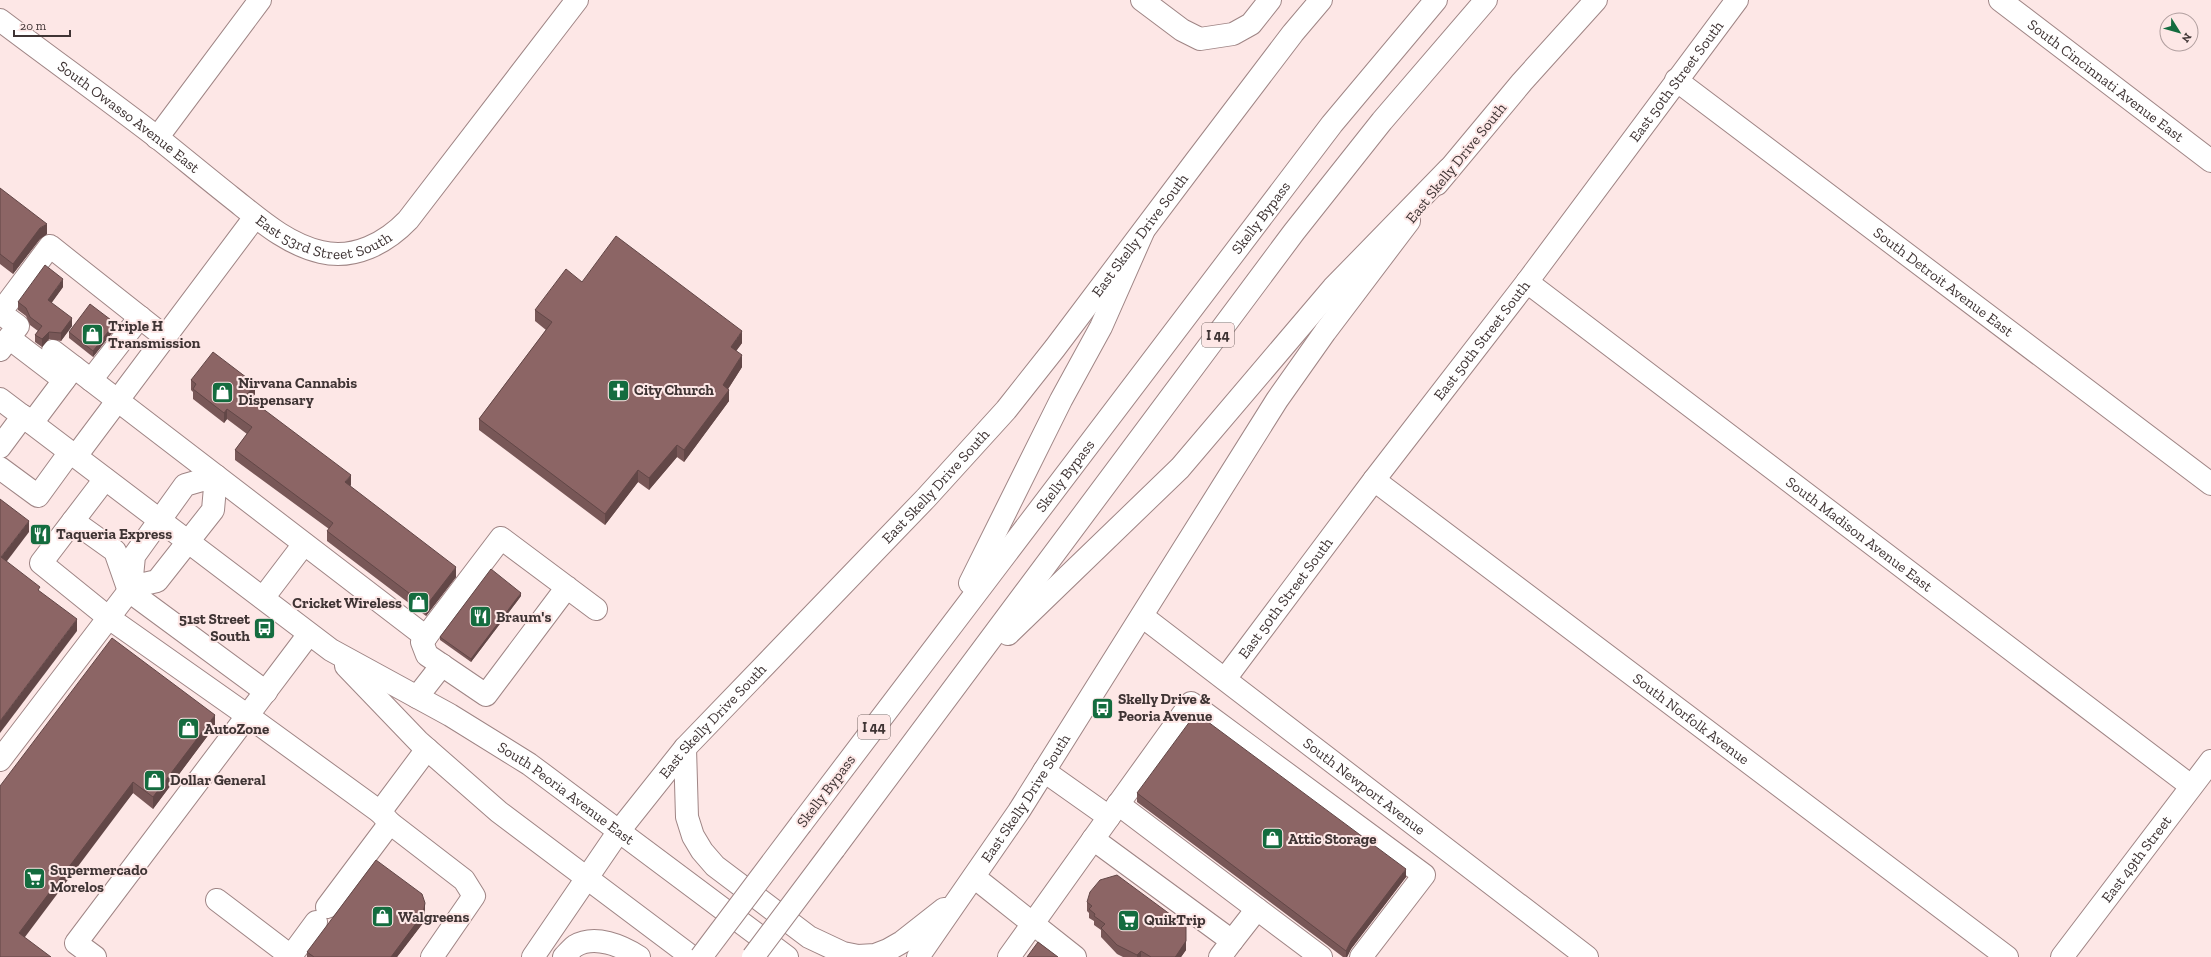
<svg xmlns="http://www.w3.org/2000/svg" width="2211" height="957" viewBox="0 0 2211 957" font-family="'Zilla Slab',serif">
  <rect width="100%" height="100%" fill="#fde7e6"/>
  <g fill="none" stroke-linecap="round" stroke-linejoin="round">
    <defs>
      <g id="minor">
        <polyline points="1142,0 1182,30 1200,39 1233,34 1251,24 1270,0"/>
        <path id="s1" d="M2000,0l211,161"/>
        <path id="s2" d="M0,20c53,40 106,78 158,118 25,20 49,40 73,59 28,22 55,47 90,55 33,8 65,-9 87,-32l169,-220"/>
        <path id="s3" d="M1676,80l535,404"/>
        <polyline points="157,138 260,0"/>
        <path id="s4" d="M1527,282l664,504"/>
        <polyline points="9,338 64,380"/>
        <polyline points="0,350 18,326 0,313 50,246 165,337"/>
        <polyline points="53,351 74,367"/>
        <polyline points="91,380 140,317"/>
        <polyline points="32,423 74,367 426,637"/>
        <polyline points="0,447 23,416"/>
        <polyline points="76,456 255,217"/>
        <polyline points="0,468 38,496 70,452"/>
        <polyline points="105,479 41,563 109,618 248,716 380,812"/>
        <path id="s5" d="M1374,480l633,477"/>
        <polyline points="73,521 115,551 129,591 266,692"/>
        <polyline points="567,587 486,695 427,655 422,642 501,538 596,609"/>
        <polyline points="263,598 304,544"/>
        <path id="s6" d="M1142,616l445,341"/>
        <path id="s7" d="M1225,679l149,-199 153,-198 210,-282"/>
        <polyline points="417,697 442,665"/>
        <polyline points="427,749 380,812 390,823 464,880 474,896 432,957"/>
        <polyline points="0,760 129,591 131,587 134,556 185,485 216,476 213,510 157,581 131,587"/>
        <polyline points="1118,804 1257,909"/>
        <polyline points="1109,817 1191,703 1424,875 1361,957"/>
        <polyline points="1093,839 1232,941 1220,957"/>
        <polyline points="974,877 1075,957"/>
        <polyline points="217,900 292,957"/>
        <polyline points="327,907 390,823"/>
        <polyline points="1232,941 1257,909 1321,957"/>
        <polyline points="291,956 316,922"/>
        <polyline points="95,957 76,943 309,634"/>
        <polyline points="1009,957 1109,817 1044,771"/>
        <path id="s8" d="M2062,957l149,-196"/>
      </g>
      <g id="major">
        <polyline points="1437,184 1522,82 1596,0"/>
        <path id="s9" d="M0,399l331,251 119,65 79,49 258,193"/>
        <polyline points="346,666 419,742 499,812 692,957"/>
        <polyline points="685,748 687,817 693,836 702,851 715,866 809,937 843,953 858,956 875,955 888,950 902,942 944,909"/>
        <path id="s10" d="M533,957l86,-126 66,-83 241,-250 80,-88 49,-62 140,-186 98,-129 28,-33"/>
        <path d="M564,957c3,-3 7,-8 11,-11 20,-12 47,0 64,11"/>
        <path id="s11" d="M918,957l101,-146 258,-411 48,-68 84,-111"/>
      </g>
      <g id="highway">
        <polyline points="970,583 1061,400 1101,327 1143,232"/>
        <polyline points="1008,634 1180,468 1333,288 1449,169"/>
        <path id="s12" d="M801,824l531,-700 104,-124"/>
        <polyline points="834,849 1294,232 1382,121 1486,0"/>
      </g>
    </defs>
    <!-- minor casing -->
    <use href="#minor" stroke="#9f8585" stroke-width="24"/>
    <!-- major casing -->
    <use href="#major" stroke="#9f8585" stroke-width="24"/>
    <!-- highway casing -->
    <use href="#highway" stroke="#9f8585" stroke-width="24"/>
    <!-- minor -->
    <use href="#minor" stroke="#fff" stroke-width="22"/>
    <!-- major -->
    <use href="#major" stroke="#fff" stroke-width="22"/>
    <!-- highway -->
    <use href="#highway" stroke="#fff" stroke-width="22"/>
    <defs>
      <g id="highway-bridge">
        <polyline points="701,957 801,824"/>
        <polyline points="753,957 834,849"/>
      </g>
    </defs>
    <!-- highway-bridge casing -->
    <use href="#highway-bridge" stroke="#9f8585" stroke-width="24" stroke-linecap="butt"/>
    <!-- highway-bridge -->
    <use href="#highway-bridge" stroke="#fff" stroke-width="22"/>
  </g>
  <!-- wall -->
  <g fill="#785757">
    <polygon points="0,188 47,234 40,239 13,274 0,264"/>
    <polygon points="582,282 742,343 736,351 742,367 728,389 729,401 684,462 677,457 649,490 638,482 605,525 479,430 479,419 546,330 535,321 535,310"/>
    <polygon points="63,287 51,303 72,326 61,341 49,339 42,347 35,342 35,335 38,331 30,325 26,316 18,310 18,302"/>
    <polygon points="115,329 93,357 69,338 69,332"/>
    <polygon points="191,380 255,394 251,400 351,485 350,486 456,577 426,616 327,541 327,531 329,529 235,460 235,450 247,434 227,419 224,423 193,399 193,392 191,390"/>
    <polygon points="521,596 471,662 440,640 440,637"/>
    <polygon points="215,726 153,809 133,793 0,957 0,786"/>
    <polygon points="1137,793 1406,877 1351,949 1347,957 1343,957 1137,802"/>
    <polygon points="1087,902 1186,926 1186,950 1181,957 1123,957 1117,954 1101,937 1101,930 1094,925 1094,921 1089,918 1089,913 1087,911"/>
    <polygon points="425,912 423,923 397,957 307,957 307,952"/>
  </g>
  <!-- shaded-wall -->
  <g fill="#624747">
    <polygon points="47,224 47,234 40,239 13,274 13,264 40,228"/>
    <polygon points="63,279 63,287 48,308 48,300"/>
    <polygon points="72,318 72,326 61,341 61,333"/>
    <polygon points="115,323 115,329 93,357 93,351"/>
    <polygon points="742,331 742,343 731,358 731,347"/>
    <polygon points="49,332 49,339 42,347 42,339"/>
    <polygon points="742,355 742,367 723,397 723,385"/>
    <polygon points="255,384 255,394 246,406 246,396"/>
    <polygon points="729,390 729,401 684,462 684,450"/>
    <polygon points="227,409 227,419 224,423 224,413"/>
    <polygon points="677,445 677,457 649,490 649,478"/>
    <polygon points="638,470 638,482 605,525 605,514"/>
    <polygon points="351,475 351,485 345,492 345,482"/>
    <polygon points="29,521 29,532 1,569 1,557"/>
    <polygon points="456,567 456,577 426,616 426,606"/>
    <polygon points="521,593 521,596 471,662 471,659"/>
    <polygon points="77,619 77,631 0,733 0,721"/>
    <polygon points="215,715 215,726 153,809 153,797"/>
    <polygon points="133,782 133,793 19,945 19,933"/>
    <polygon points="1406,869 1406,877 1351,949 1347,957 1346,957 1346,951 1351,941"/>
    <polygon points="425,903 425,912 423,923 397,957 391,957"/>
    <polygon points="1186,941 1186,950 1181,957 1175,957"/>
    <polygon points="1141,951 1141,957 1137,957 1137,955"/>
  </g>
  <!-- building -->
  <g fill="#8c6565" stroke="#624747">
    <polygon points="0,188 47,224 40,228 13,264 0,254"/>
    <polygon points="616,236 742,331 731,347 742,355 723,385 729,390 684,450 677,445 649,478 638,470 605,514 479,419 552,322 535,310 566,269 582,282"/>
    <polygon points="45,265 63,279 48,300 72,318 61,333 49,332 42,339 35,335 42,326 30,317 26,308 18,302"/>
    <polygon points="90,304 115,323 93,351 69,332"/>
    <polygon points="213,352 255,384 246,396 351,475 345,482 456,567 426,606 327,531 333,523 235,450 252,427 227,409 224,413 193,389 196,384 191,380"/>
    <polygon points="0,499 29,521 1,557 40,587 38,590 77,619 0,721"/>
    <polygon points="491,569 521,593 471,659 440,637"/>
    <polygon points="112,638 215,715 153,797 133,782 19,933 51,957 0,957 0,786"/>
    <polygon points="1196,713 1406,869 1351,941 1346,951 1137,793"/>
    <polygon points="376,860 422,894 425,903 423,914 391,957 314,957 307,952"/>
    <polygon points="1117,875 1186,926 1186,941 1176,956 1175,957 1151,957 1141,951 1137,955 1117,945 1101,928 1105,924 1094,916 1095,914 1089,909 1092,906 1087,902 1090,892 1100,880"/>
    <polygon points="1038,942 1058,957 1027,957"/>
  </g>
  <!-- icons -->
  <defs>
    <symbol id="shop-square" viewBox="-11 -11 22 22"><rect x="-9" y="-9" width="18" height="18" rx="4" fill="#146c3f" stroke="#fde7e6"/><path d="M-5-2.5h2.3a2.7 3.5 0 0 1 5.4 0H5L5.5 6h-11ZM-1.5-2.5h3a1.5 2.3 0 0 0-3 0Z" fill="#fff"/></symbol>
    <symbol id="church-square" viewBox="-11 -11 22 22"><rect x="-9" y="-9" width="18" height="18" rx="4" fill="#146c3f" stroke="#fde7e6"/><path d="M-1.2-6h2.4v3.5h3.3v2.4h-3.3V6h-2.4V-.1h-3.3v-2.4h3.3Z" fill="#fff"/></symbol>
    <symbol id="restaurant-square" viewBox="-11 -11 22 22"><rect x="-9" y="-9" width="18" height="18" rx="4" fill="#146c3f" stroke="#fde7e6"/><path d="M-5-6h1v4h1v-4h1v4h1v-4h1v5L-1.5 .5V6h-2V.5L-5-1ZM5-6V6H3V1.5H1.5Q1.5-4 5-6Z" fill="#fff"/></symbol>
    <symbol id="bus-square" viewBox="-11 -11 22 22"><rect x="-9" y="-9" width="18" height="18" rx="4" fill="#146c3f" stroke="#fde7e6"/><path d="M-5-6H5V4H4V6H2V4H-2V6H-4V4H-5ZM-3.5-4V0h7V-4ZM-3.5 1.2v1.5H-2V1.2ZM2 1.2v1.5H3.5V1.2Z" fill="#fff"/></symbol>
    <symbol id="supermarket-square" viewBox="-11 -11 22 22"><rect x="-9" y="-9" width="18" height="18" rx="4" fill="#146c3f" stroke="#fde7e6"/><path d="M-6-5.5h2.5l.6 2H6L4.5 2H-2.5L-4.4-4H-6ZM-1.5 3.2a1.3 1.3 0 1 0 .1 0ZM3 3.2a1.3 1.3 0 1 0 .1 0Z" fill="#fff"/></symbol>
  </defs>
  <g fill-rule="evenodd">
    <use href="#shop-square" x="80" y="322" width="25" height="25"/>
    <use href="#church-square" x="606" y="378" width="25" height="25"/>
    <use href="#shop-square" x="210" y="380" width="25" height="25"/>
    <use href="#restaurant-square" x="28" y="522" width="25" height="25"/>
    <use href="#shop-square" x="406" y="590" width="25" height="25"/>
    <use href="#restaurant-square" x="468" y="604" width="25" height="25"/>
    <use href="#bus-square" x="252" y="616" width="25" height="25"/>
    <use href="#bus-square" x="1090" y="696" width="25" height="25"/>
    <use href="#shop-square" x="176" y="716" width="25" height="25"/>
    <use href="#shop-square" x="142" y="768" width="25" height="25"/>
    <use href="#shop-square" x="1260" y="826" width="25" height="25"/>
    <use href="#supermarket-square" x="22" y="866" width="25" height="25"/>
    <use href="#shop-square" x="370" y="904" width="25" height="25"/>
    <use href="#supermarket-square" x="1116" y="908" width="25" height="25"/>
  </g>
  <g text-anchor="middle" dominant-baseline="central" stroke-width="4" stroke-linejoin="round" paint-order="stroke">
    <!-- shield labels -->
    <g fill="#fde7e6" stroke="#786a69" stroke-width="1">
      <rect x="1202" y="323" width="32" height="24" rx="3"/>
      <rect x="858" y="715" width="32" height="24" rx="3"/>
    </g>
    <g font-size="14" font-weight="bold" fill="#3f3434">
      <text x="1218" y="335">I 44</text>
      <text x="874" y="727">I 44</text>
    </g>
    <!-- street labels -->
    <g font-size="15" fill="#3f3434" stroke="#fde7e6">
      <text stroke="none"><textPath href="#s7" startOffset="749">East 50th Street South</textPath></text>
      <text stroke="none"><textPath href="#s1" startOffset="133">South Cincinnati Avenue East</textPath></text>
      <text stroke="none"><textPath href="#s2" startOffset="161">South Owasso Avenue East</textPath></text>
      <text transform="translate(1456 163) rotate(-51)">East Skelly Drive South</text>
      <text stroke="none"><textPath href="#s12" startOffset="761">Skelly Bypass</textPath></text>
      <text stroke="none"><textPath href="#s2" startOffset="398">East 53rd Street South</textPath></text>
      <text stroke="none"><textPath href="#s10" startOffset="945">East Skelly Drive South</textPath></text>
      <text stroke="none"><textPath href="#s3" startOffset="335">South Detroit Avenue East</textPath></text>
      <text stroke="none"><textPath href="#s7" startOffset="425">East 50th Street South</textPath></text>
      <text stroke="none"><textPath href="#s12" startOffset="437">Skelly Bypass</textPath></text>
      <text stroke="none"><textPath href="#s10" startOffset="621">East Skelly Drive South</textPath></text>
      <text stroke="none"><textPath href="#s4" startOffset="417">South Madison Avenue East</textPath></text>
      <text stroke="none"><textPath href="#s7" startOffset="101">East 50th Street South</textPath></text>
      <text stroke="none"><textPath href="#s5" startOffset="397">South Norfolk Avenue</textPath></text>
      <text stroke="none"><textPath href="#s10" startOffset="297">East Skelly Drive South</textPath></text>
      <text stroke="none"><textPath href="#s6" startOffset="280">South Newport Avenue</textPath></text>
      <text transform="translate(826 791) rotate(-53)">Skelly Bypass</text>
      <text stroke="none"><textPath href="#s9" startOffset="691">South Peoria Avenue East</textPath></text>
      <text stroke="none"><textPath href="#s11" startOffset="192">East Skelly Drive South</textPath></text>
      <text stroke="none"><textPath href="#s8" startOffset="123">East 49th Street</textPath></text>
    </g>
    <!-- poi labels -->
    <g font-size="15" font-weight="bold" fill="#3f3434" stroke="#fde7e6" text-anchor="start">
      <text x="108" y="326">Triple H<tspan x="108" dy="17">Transmission</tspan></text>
      <text x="238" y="383">Nirvana Cannabis<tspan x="238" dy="17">Dispensary</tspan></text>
      <text x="634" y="390">City Church</text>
      <text x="56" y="534">Taqueria Express</text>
      <text x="402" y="603" text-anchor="end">Cricket Wireless</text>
      <text x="496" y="617">Braum's</text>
      <text x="250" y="619" text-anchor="end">51st Street<tspan x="250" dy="17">South</tspan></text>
      <text x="1118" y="699">Skelly Drive &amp;<tspan x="1118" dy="17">Peoria Avenue</tspan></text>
      <text x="204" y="729">AutoZone</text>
      <text x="170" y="780">Dollar General</text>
      <text x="1288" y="839">Attic Storage</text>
      <text x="50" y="870">Supermercado<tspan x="50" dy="17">Morelos</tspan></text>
      <text x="398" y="917">Walgreens</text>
      <text x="1144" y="920">QuikTrip</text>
    </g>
  </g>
  <!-- north arrow -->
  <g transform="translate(2179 32) rotate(127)"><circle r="19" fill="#fde7e6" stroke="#b19f9f"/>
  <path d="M0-3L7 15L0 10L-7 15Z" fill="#146c3f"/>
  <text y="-6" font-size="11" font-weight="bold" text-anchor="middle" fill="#3f3434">N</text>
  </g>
  <!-- scale -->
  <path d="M14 30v6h56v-6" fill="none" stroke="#3f3434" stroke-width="2"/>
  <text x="20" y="30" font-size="12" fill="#3f3434" stroke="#fde7e6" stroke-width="3" paint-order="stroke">20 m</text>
</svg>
